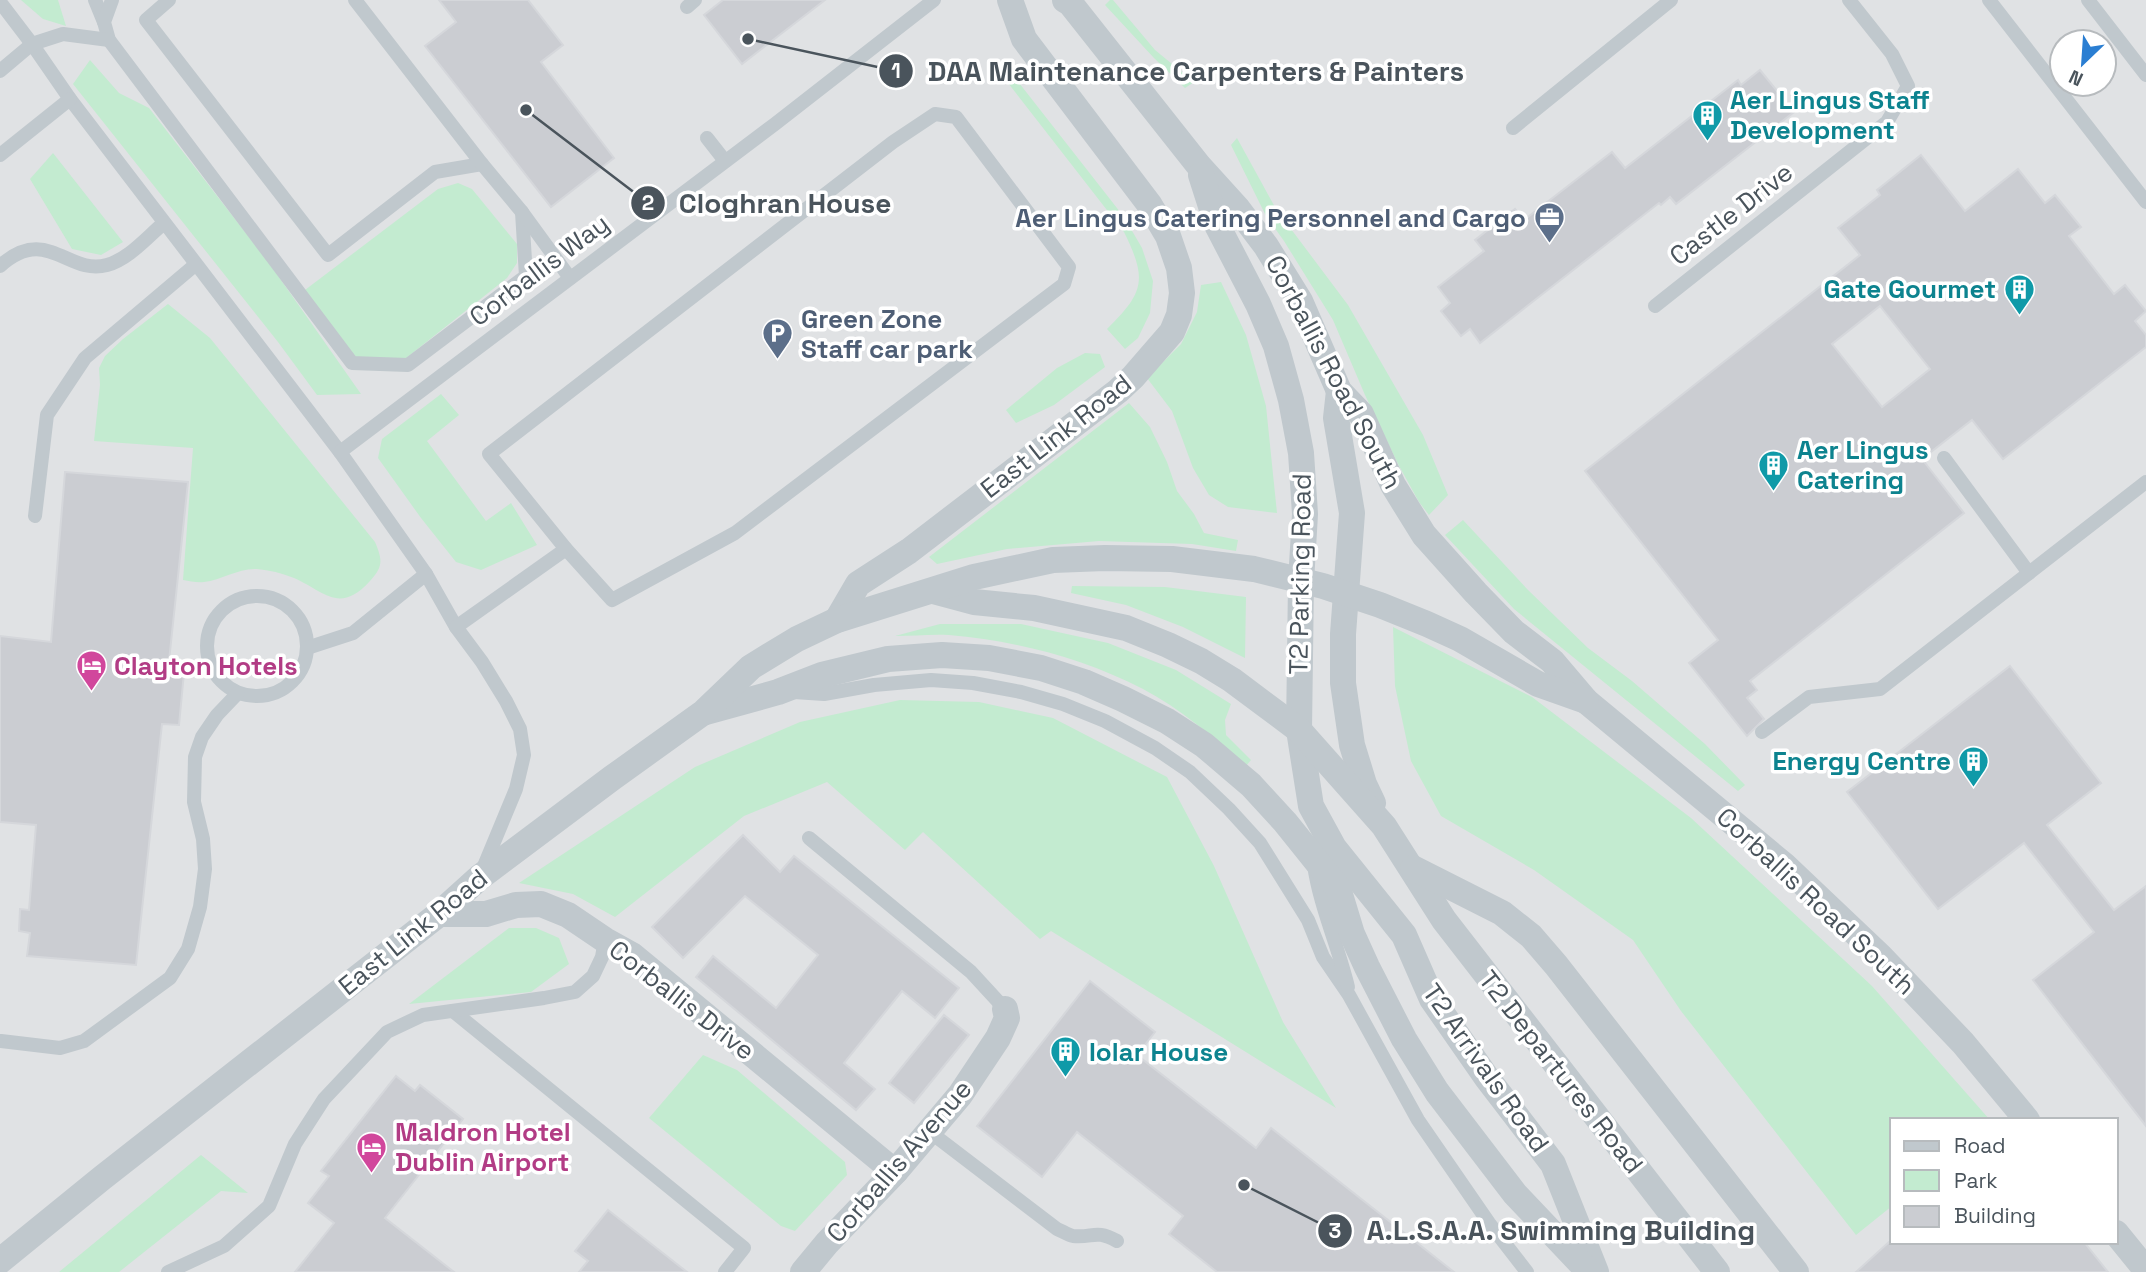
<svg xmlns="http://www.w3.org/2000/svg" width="2146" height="1272" viewBox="0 0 2146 1272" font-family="'Space Grotesk',sans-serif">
  <rect width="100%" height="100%" fill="#f2f0f1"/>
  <!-- airport -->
  <path fill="#e0e2e4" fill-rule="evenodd" d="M0,0h2146v1272h-2146zM2062,42h42v42h-42zM1892,1120h224v122h-224z"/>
  <!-- green -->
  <g fill="#c3ebd0">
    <polygon points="21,0 58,0 66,26 43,19"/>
    <polygon points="1110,0 1113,0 1155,50 1194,82 1185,88 1154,58 1105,5"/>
    <polygon points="90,60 119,93 149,108 269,263 361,394 317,395 278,342 73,84"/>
    <path d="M1009,70l115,147 18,31 11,33 -3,32 -12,25 -13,11 -18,-20c38,-37 40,-50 17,-97l-123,-158z"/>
    <polygon points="1237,138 1276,209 1348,305 1423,435 1448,495 1429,515 1419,502 1398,464 1365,395 1333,320 1284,241 1266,216 1231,145"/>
    <polygon points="53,153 123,242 101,255 72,249 30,179"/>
    <polygon points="458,183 472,189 517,244 517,263 507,278 405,359 355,358 305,290 438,189"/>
    <polygon points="1221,282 1246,335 1266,406 1277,513 1228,507 1209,495 1193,468 1172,411 1147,378 1181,344 1197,312 1201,285"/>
    <path d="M168,304l42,34 165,204c7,17 9,24 -5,39 -31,34 -46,10 -76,-3 -12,-5 -25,-8 -37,-9 -19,-1 -35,11 -53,13 -7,1 -14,-1 -21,-2l10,-132 -99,-7 6,-56 -1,-17 6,-12 18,-17z"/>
    <polygon points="1085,353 1100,354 1105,367 1054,405 1016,423 1006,410 1057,368"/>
    <polygon points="441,394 459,415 427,441 486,521 511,503 537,545 481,570 456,562 421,518 378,458 382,439"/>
    <polygon points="1129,403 1150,427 1167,462 1177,491 1194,514 1204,533 1238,540 1236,551 1192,544 1099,541 1007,549 937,564 929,557"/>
    <polygon points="1463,520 1528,590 1588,648 1632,681 1705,744 1745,785 1738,791 1514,609 1445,535"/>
    <polygon points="1072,586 1165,587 1246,597 1245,658 1183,627 1126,605 1071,593"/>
    <path d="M940,624h81l87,19 68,27 55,34 -6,16 1,15 25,25 -5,6c-32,-28 -65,-57 -103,-77 -60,-31 -126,-48 -194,-54 -18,-1 -36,1 -54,1z"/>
    <polygon points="1393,627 1532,697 1691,818 1872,986 1990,1120 1892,1120 1892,1206 1856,1235 1681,1011 1633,940 1534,870 1441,816 1411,761 1395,686"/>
    <polygon points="900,700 979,702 1053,718 1167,777 1214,866 1283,1022 1336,1108 1051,931 1040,939 923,832 905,850 827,782 744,816 615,917 573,894 519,883 695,767 800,722"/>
    <polygon points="509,928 536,928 559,938 569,964 531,992 409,1004"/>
    <polygon points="703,1055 737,1070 845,1162 847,1175 795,1231 781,1226 649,1118"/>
    <polygon points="201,1155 248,1193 221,1191 119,1272 59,1272"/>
  </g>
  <!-- building -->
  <g fill="#cbcdd2" stroke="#d5d7db" stroke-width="2" fill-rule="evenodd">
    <polygon points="439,0 528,0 563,45 541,62 614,158 551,207 425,46 456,22"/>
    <polygon points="723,0 825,0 742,64 704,15"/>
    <polygon points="1760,70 1794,112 1676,204 1670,197 1661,205 1659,203 1480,343 1470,329 1461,336 1441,311 1450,303 1438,287 1484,251 1475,240 1515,209 1524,220 1612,152 1625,168 1738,80 1741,85"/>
    <path d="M1921,155l44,56 53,-42 27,34 10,-8 26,32 -12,9 45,58 11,-9 21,26 -11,10 11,14v12l-143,112 -31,-39 -50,39 42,54 -214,168 7,9 -10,8 17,21 -17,17 -58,-73 29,-23 -133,-169 275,-216 -22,-27 42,-33 -3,-5zM1880,306l50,63 -48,38 -50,-63z"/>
    <polygon points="65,472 188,482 169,661 185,662 179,725 162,724 136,965 27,956 30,933 19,931 20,909 29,910 36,825 0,822 0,636 51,642"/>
    <polygon points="2010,666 2101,783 2047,825 2114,910 2146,886 2146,1126 2033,980 2094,932 2024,843 1938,909 1847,792"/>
    <polygon points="743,835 780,872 794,856 959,988 935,1018 902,991 844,1063 875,1089 856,1110 696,977 713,956 776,1008 818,955 745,896 683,958 652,927"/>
    <polygon points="1090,981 1155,1032 1137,1055 1256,1148 1271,1128 1454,1272 1217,1272 1169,1234 1183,1216 1077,1132 1042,1177 977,1126"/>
    <polygon points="944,1015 969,1035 914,1103 889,1083"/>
    <polygon points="396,1076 415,1091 420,1085 463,1119 385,1218 454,1272 295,1272 334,1223 308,1203 329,1176 321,1171"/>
    <polygon points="608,1210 687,1272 579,1272 588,1261 575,1251"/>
    <polygon points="1889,1242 2084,1242 2108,1272 1856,1272"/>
  </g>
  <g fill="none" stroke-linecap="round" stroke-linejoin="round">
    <!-- lane -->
    <g stroke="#c0c8cd" stroke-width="14">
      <polyline points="95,0 104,22"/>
      <polyline points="112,0 104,22 109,40 352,363 408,365 526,276 522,212"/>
      <polyline points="169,0 146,20 328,255 435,172 482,164"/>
      <polyline points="355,0 482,164 522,212 570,278"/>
      <polyline points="1989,0 2146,202"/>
      <polyline points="2088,0 2146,75"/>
      <polyline points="0,2 32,44 70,99 340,452 426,574 456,627 482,662 506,701 520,729 524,755 516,789 482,871"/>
      <polyline points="687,7 695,0"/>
      <polyline points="0,71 32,44 63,34 109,40"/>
      <polygon points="935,114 956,117 1069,267 1064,284 735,533 612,600 566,549 489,454 893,142"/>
      <polyline points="1513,128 1671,0"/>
      <polyline points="707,138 725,161"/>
      <polyline points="0,155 70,99"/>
      <path d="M0,266c47,-42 68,10 107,-1 22,-6 40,-28 57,-42"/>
      <polyline points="1655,306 1887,122 1908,86 1892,54 1849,0"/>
      <polyline points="340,452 775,124 934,0"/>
      <polyline points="1944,458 2029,573"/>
      <polyline points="35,516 47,415 85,358 195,265"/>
      <circle cx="257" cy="646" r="50"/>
      <polyline points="456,627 566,549"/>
      <polyline points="307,648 353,633 426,574"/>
      <polyline points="794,692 824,694 874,685 931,680 973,683 1021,692 1063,704 1105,721 1155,748 1190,772 1229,809 1260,843 1308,920 1323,957 1349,995 1418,1120 1489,1223 1527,1272"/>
      <polyline points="1762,732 1809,697 1880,689 2146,482"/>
      <polyline points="809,838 971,972 1005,1009"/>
      <path d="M1314,865c6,42 24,80 34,122"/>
      <polyline points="453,1011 744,1248 725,1272"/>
      <polyline points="1,1041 60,1048 84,1041 170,978 188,949 200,907 205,869 203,839 194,802 195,757 202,737 217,715 238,693"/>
      <path d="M930,1132l127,97c5,2 11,6 16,7 21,2 22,-7 44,5"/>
      <polyline points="168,1272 224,1246 269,1206 295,1144 324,1099 387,1032 423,1015 544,998 575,992 593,976 602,957 605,940"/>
    </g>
    <!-- street -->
    <g stroke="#c0c8cd" stroke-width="26">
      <polyline points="1065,0 1070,3 1199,166 1238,209 1266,246 1300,301 1339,391 1361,414 1393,485 1424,535 1476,593 1514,632 1552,661 1586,701 1784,865 1881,957 1963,1043 2027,1120"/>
      <polyline points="1201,175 1217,225 1258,304 1276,346 1291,400 1301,453 1305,514 1301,582 1299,730 1311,806 1334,848 1404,935 1432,999 1487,1078 1553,1164 1596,1272"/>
      <polyline points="1339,391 1336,418 1352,513 1343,634 1343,683 1352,745 1364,784 1373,803"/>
      <polyline points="933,591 974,602 1034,608 1126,628 1168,645 1201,661 1232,680 1299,730 1384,826 1444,920 1717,1272"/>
      <polyline points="837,620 858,584 909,551 1118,391 1133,377 1172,332 1179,315 1182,293 1179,268 1168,236 1149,204 1024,39 1010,0"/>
      <polyline points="706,712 778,692 822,675 888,659 942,655 989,658 1041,668 1084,682 1123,699 1167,721 1204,745 1251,785 1285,822 1338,888 1352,934 1367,967 1404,1039 1437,1092 1515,1194 1589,1272"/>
      <polyline points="1413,868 1502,913 1531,936 1556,965 1796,1272"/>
      <polyline points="439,914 486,914 516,905 541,904 568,915 605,940 632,955 895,1172"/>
      <polyline points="2116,1233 2146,1270"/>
      <polyline points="0,1261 102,1178 439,914 480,877 612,778 704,712 751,667 797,639 837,620 974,577 1053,560 1105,558 1172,559 1254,569 1323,586 1380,605 1427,624 1460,639 1538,684 1586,701"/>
      <polyline points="803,1272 827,1243 895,1172 960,1095 998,1038 1007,1018 1005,1009"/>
    </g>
  </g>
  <!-- icons -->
  <defs>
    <symbol id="building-pin" viewBox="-11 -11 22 30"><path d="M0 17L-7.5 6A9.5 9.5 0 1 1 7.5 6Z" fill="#0f9aa8" stroke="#fff"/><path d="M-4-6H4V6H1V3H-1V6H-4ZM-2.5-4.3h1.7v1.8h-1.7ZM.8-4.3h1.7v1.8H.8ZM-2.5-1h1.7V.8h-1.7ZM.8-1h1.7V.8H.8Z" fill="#fff"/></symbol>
    <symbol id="office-pin" viewBox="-11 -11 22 30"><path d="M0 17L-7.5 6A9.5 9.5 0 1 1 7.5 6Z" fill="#5c6f8a" stroke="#fff"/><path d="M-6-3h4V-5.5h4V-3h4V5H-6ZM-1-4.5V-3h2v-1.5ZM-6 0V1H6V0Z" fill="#fff"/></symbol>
    <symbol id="parking-pin" viewBox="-11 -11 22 30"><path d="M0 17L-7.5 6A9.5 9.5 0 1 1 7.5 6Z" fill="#5c6f8a" stroke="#fff"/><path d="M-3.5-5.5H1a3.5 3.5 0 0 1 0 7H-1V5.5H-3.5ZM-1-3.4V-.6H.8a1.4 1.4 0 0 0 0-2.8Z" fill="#fff"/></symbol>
    <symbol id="hotel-pin" viewBox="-11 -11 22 30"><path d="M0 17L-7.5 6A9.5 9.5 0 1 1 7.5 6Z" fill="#d1479c" stroke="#fff"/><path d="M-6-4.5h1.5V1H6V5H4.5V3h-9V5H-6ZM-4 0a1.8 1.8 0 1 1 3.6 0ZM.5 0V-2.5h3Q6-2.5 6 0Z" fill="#fff"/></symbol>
  </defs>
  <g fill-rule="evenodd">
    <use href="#building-pin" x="1690" y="98" width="35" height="47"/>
    <use href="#office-pin" x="1532" y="200" width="35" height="47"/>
    <use href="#building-pin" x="2002" y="272" width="35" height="47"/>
    <use href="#parking-pin" x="760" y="316" width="35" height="47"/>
    <use href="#building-pin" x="1756" y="448" width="35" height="47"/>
    <use href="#hotel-pin" x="74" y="648" width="35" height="47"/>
    <use href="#building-pin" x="1956" y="744" width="35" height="47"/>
    <use href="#building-pin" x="1048" y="1034" width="35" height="47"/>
    <use href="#hotel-pin" x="354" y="1130" width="35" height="47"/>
  </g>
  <g text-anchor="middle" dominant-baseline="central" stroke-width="7" stroke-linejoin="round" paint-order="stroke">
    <!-- culture labels -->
    <g font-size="26" font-weight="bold" fill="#0d838f" stroke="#fff" text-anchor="start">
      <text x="1730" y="100">Aer Lingus Staff<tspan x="1730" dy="30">Development</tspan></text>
      <text x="1996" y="289" text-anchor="end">Gate Gourmet</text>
      <text x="1797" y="450">Aer Lingus<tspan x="1797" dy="30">Catering</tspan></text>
      <text x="1951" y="761" text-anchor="end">Energy Centre</text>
      <text x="1089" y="1052">Iolar House</text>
    </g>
    <!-- street labels -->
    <g font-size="26" fill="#4a545c" stroke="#fff">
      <text transform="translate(1731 214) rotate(-38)">Castle Drive</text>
      <text transform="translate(539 270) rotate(-37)">Corballis Way</text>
      <text transform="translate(1334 372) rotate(62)">Corballis Road South</text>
      <text transform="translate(1056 436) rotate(-38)">East Link Road</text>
      <text transform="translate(1300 574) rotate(-89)">T2 Parking Road</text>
      <text transform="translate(1816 901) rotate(43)">Corballis Road South</text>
      <text transform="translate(413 932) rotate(-39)">East Link Road</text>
      <text transform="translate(682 1000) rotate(38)">Corballis Drive</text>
      <text transform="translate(1486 1068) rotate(55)">T2 Arrivals Road</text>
      <text transform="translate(1561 1072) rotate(52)">T2 Departures Road</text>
      <text transform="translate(899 1161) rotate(-49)">Corballis Avenue</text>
    </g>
    <!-- service labels -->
    <g font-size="26" font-weight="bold" fill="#4e5e75" stroke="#fff" text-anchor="end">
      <text x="1526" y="218">Aer Lingus Catering Personnel and Cargo</text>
      <text x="801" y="319" text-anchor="start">Green Zone<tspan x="801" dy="30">Staff car park</tspan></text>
    </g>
    <!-- hotel labels -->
    <g font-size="26" font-weight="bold" fill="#b23c85" stroke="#fff" text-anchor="start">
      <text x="114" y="666">Clayton Hotels</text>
      <text x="395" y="1132">Maldron Hotel<tspan x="395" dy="30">Dublin Airport</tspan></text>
    </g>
  </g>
  <!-- callouts -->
  <path fill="none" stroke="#4a545c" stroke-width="2.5" d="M748 39L896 71M526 110L648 203M1244 1185L1335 1231"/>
  <g fill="#4a545c" stroke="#fff" stroke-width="2.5">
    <circle cx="748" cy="39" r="7"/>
    <circle cx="526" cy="110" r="7"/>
    <circle cx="1244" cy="1185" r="7"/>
    <circle cx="896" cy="71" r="18"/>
    <circle cx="648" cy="203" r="18"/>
    <circle cx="1335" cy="1231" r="18"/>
  </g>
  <g font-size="21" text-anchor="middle" font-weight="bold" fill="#fff">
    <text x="896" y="78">1</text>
    <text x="648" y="210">2</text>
    <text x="1335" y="1238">3</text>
  </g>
  <g font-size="28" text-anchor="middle" font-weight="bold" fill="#4a545c" stroke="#fff" stroke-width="7" stroke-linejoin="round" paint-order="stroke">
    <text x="1196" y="81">DAA Maintenance Carpenters &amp; Painters</text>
    <text x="785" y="213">Cloghran House</text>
    <text x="1561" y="1240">A.L.S.A.A. Swimming Building</text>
  </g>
  <!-- legend -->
  <rect x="1890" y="1118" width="228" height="126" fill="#ffffff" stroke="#b7bbbe" stroke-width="2"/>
  <rect x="1904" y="1141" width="35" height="10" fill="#c0c8cd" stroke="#b7bbbe" stroke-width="2"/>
  <text x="1954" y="1153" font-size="21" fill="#4a545c">Road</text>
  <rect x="1904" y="1170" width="35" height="21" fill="#c3ebd0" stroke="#b7bbbe" stroke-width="2"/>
  <text x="1954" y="1188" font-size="21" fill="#4a545c">Park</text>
  <rect x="1904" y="1206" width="35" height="21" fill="#cbcdd2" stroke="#b7bbbe" stroke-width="2"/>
  <text x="1954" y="1223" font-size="21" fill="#4a545c">Building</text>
  <!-- north arrow -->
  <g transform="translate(2083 63) rotate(205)"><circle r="33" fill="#ffffff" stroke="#b7bbbe" stroke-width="2"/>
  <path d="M0-5L12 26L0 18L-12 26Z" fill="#2a7ed2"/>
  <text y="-10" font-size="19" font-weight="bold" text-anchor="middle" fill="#4a545c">N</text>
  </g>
</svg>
